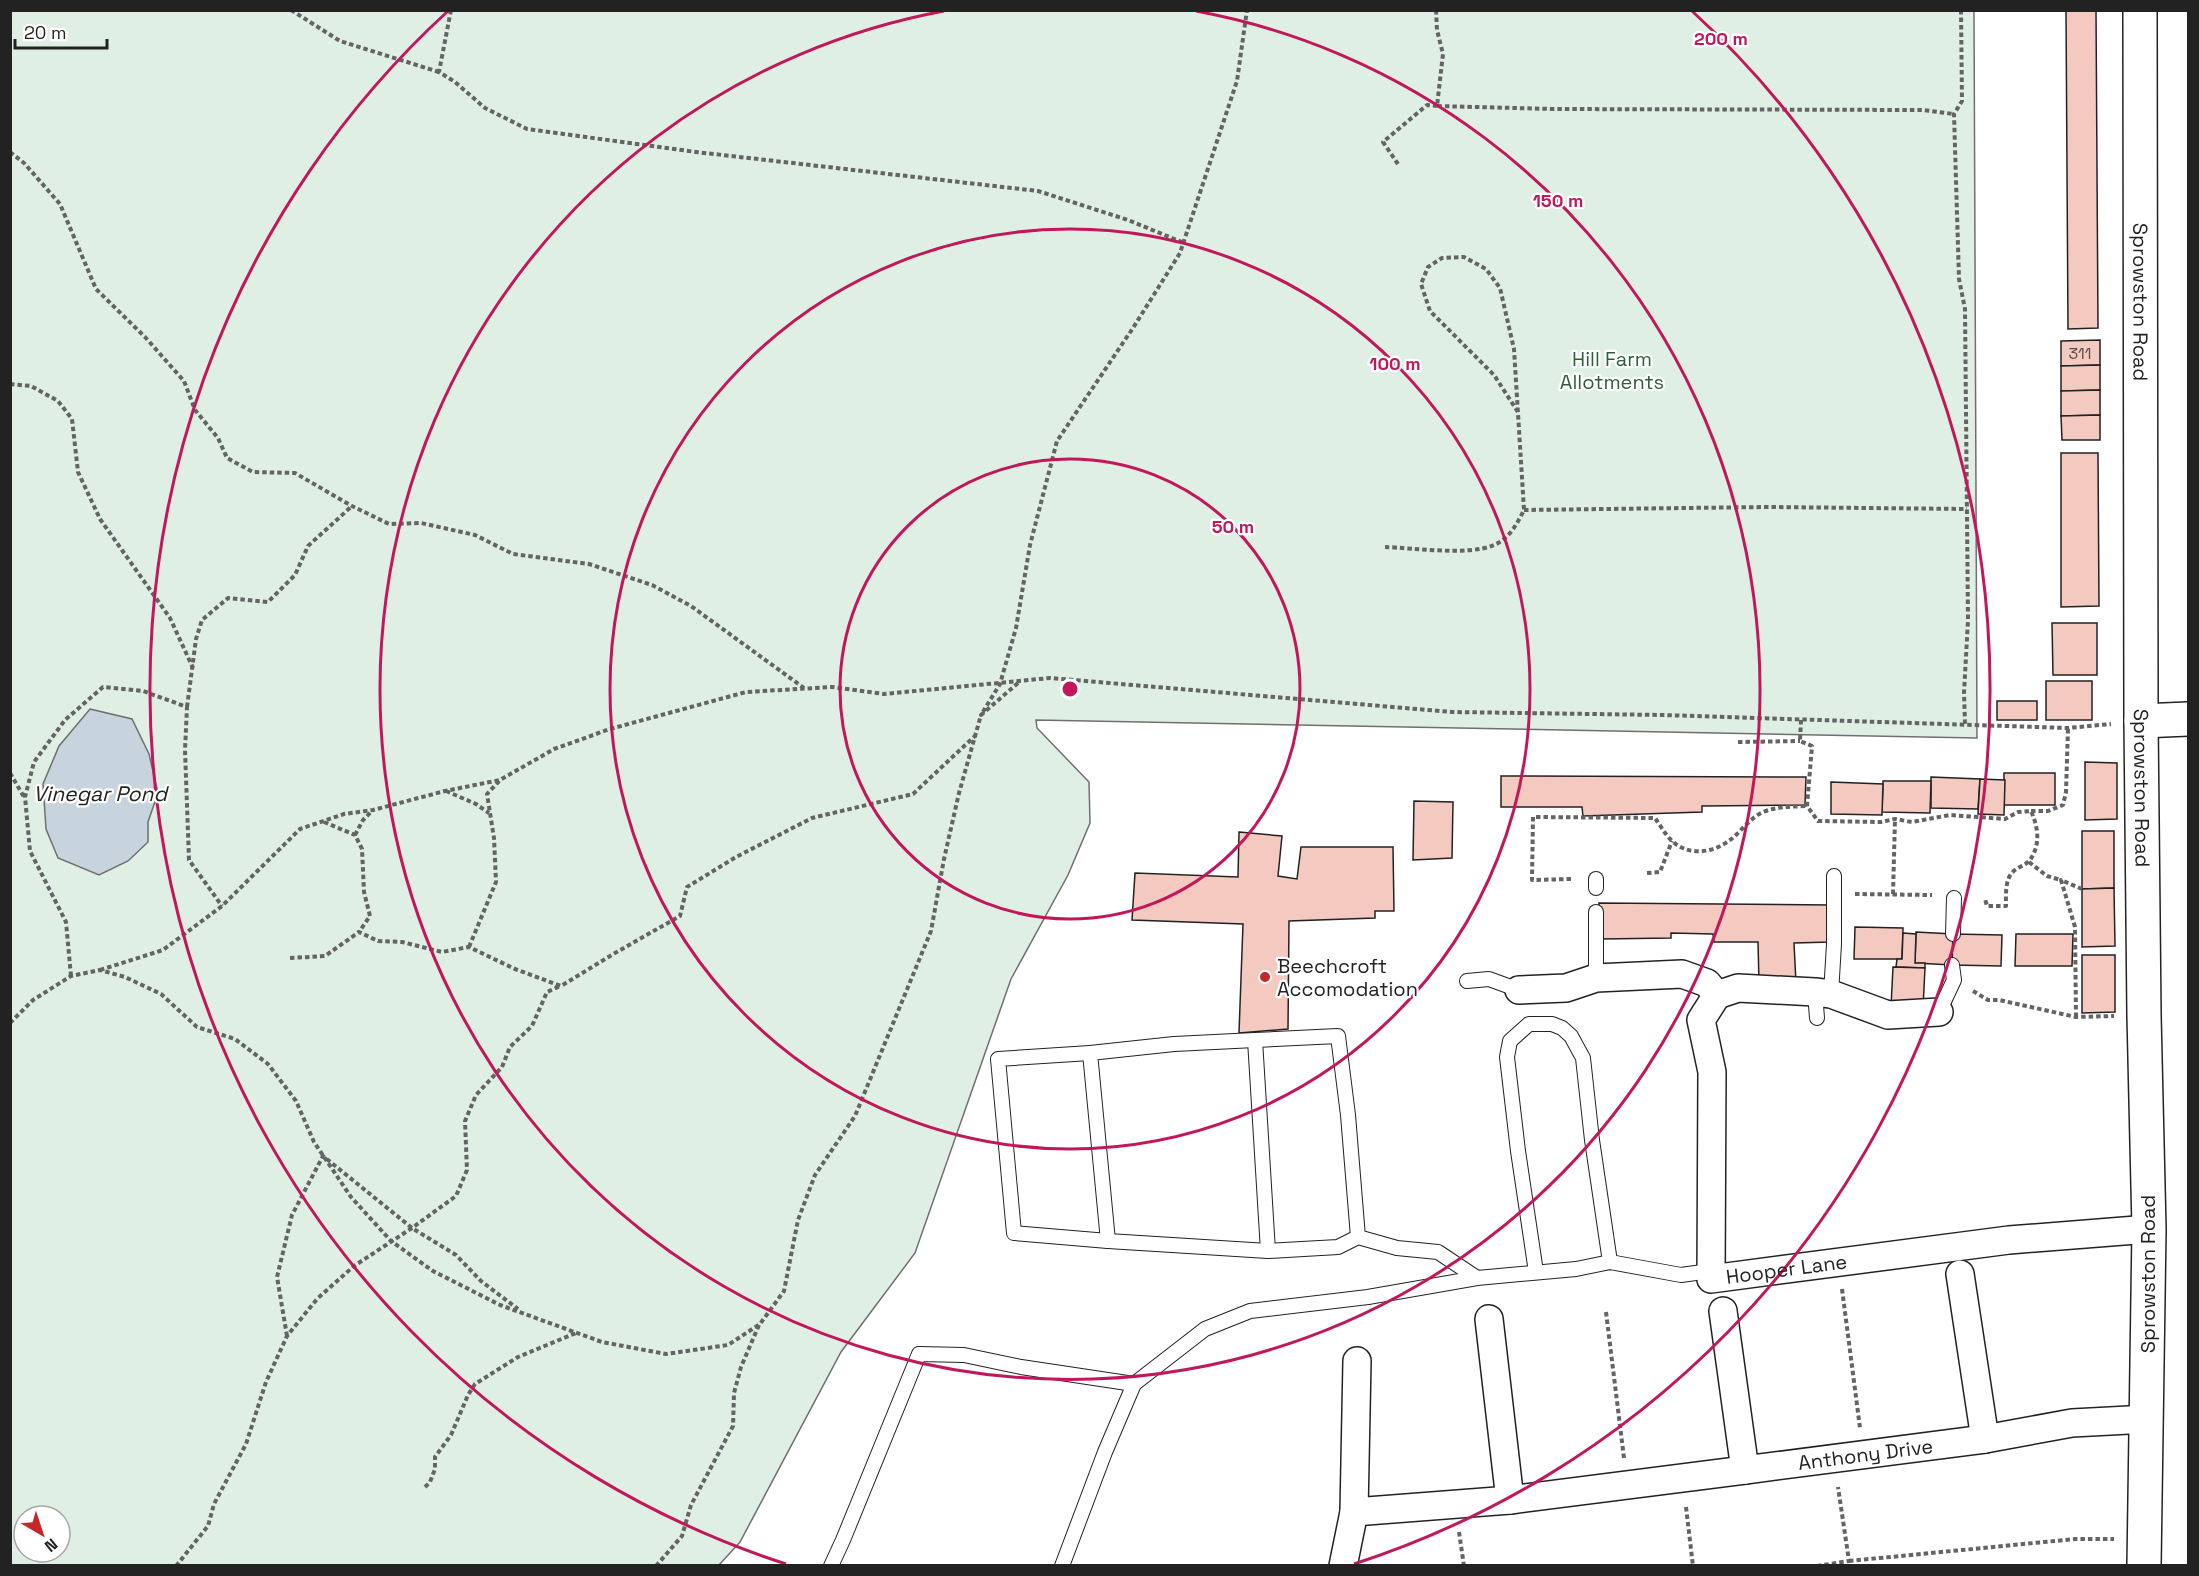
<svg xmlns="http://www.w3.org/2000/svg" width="2199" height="1576" viewBox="0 0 2199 1576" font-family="'Space Grotesk',sans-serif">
  <rect width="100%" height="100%" fill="#fff"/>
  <!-- green -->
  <path fill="#e0efe3" stroke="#6f6f6f" stroke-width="1.5" fill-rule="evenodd" d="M11,11h1963l3,727 -941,-18 1,8 52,54 1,41 -22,52 -57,104 -96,274 -74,99 -101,190 -21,23 -708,1zM24,1516h36v36h-36z"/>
  <!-- water -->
  <polygon fill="#c7d3dd" stroke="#6f6f6f" stroke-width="1.5" points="90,709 132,719 149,754 158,793 148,822 148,842 128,861 99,875 58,858 46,829 43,784 59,746"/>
  <!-- building -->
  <g fill="#f3c9c0" stroke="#222" stroke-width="1.5">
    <polygon points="2066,10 2096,10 2098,328 2068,329"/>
    <polygon points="2100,340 2100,365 2061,366 2061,341"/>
    <polygon points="2100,365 2100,390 2061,391 2061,366"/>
    <polygon points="2100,390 2100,415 2061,416 2061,391"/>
    <polygon points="2100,415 2100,440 2062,440 2061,416"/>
    <polygon points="2061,453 2098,453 2099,606 2061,607"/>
    <polygon points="2052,623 2097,623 2097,675 2053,675"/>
    <rect x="2046" y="681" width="46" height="39"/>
    <rect x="1997" y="701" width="40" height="19"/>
    <polygon points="2085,762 2117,763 2117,819 2085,820"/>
    <rect x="2004" y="773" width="51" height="32"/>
    <polygon points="1501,776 1806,777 1805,805 1702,806 1702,812 1583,816 1582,807 1501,807"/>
    <polygon points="1931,777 1980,779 1978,809 1931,808"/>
    <polygon points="1980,779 2005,780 2004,815 1978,814"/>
    <polygon points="1883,781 1931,781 1930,813 1882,812"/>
    <polygon points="1831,782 1883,784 1882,815 1831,814"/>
    <polygon points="1414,801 1453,802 1452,858 1413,860"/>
    <polygon points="2082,831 2114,831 2114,888 2082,889"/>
    <polygon points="1239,832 1282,836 1278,876 1297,879 1301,847 1393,847 1394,911 1375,911 1375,918 1289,921 1288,1029 1239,1033 1243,924 1132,920 1135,873 1238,877"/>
    <polygon points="2114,888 2115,946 2082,947 2082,889"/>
    <polygon points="1599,903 1832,905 1831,942 1794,943 1796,983 1759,983 1758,942 1714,942 1713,934 1671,933 1671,938 1601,939"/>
    <polygon points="1855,927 1903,928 1902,959 1854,959"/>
    <polygon points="1916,932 1953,934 1952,965 1915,963"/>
    <polygon points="1903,933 1916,934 1915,963 1925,963 1925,968 1896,967 1897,959 1902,959"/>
    <polygon points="1953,934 2002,935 2001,966 1952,965"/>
    <polygon points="2016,934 2073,934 2072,966 2015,966"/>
    <polygon points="2082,955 2115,955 2115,1012 2082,1013"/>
    <polygon points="1893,967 1925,968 1923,1008 1891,1007"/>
  </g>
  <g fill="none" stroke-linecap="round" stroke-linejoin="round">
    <defs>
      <g id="lane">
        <polyline points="1596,888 1596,879"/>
        <polyline points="1953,934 1954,898"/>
        <polyline points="1596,978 1596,912"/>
        <polyline points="1467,981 1489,979 1519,990"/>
        <polyline points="1815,992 1817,1018"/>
        <polyline points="1831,994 1834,944 1834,876"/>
        <polyline points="1939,1012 1954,980 1952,965"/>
        <polyline points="1255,1040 1174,1044 1090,1053 1108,1241 1268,1251"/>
        <polyline points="1090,1053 998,1059 1014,1233 1108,1241"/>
        <polyline points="1358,1237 1348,1115 1338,1036 1255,1040 1268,1251 1338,1247 1358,1237 1397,1248 1438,1252 1477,1278"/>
        <polyline points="1536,1272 1518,1151 1507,1057 1510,1041 1529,1024 1552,1024 1562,1028 1571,1036 1583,1058 1592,1140 1610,1262"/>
        <polyline points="831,1566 843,1540 919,1354 964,1355 1021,1367 1134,1384"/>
        <polyline points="1062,1566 1105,1452 1134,1384 1205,1329 1250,1311 1368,1297 1477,1278 1576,1269 1610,1262 1681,1275 1710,1271"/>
      </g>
      <g id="street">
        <polyline points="1519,990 1566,988 1596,978 1682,974 1707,983 1717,995"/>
        <path id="s1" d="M1717,995l-16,25 11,52 -1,207 298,-39 140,-11"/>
        <polyline points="1717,995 1738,988 1815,992 1831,994 1888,1015 1939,1012"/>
        <polyline points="1960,1274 1985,1439 2072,1423 2148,1419"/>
        <path id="s2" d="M1723,1311l22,159 240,-31"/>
        <polyline points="1489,1319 1510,1500 1745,1470"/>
        <polyline points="1357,1361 1354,1512 1510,1500"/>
        <polyline points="1343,1566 1354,1512"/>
      </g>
      <polyline id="secondary" points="2141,721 2188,719"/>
      <g id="primary">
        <path id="s3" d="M2140,10l1,711 3,294 5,214 -5,337"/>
      </g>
    </defs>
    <!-- lane casing -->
    <use href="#lane" stroke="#222" stroke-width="16"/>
    <!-- street casing -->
    <use href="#street" stroke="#222" stroke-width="30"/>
    <!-- secondary casing -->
    <use href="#secondary" stroke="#222" stroke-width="36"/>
    <!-- primary casing -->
    <use href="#primary" stroke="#222" stroke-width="36"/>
    <!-- path -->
    <g stroke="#646464" stroke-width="4" stroke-dasharray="4.5 3" stroke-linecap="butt">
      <polyline points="291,10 340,41 439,72"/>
      <polyline points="451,10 439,72 455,82 485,108 527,129 696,152 1038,191 1128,220 1184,243"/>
      <polyline points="1436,10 1437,30 1443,54 1437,106 1553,109 1923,110 1954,114"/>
      <polyline points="1961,10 1962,101 1954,114 1959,279 1965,309 1968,620 1964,693 1965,724"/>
      <polyline points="10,152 24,163 60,204 96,289 145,337 184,381 195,410 218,438 227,458 253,472 295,473 352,506 389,524 421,523 475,535 513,554 589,564 652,585 691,606 804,688"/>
      <polyline points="1398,164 1383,142 1427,105 1437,106"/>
      <polyline points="10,384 31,386 58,401 72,419 78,472 100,519 170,618 193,668"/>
      <polyline points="1524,510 1767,507 1967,509"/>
      <path d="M1385,547c29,1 84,9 109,-2 15,-6 23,-21 30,-35l-10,-161 -14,-61 -14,-19 -22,-12 -22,1 -14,9 -7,17 9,27 64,64 24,37"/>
      <polyline points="1018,683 981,715 1000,684 1016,628 1030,545 1057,441 1133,328 1180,253 1237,81 1247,10"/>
      <polyline points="187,707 196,639 202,620 228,598 268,602 295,575 308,546 352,506"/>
      <path d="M1801,720l-1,21 12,5 -5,60 11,15 63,1 14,-3 17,3 38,-7 55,4 13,-7 13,-1c7,16 10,33 -1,49 -5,6 -14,7 -19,14 -6,8 -5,22 -5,32h-19l-2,-7"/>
      <polyline points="1738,742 1800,741"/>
      <polyline points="10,773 24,797"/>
      <polyline points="446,791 476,804 489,813"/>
      <polyline points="2031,811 2048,811 2063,805 2066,792 2068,728"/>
      <polyline points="324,822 355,835 362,849 364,892 370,916 359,932"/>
      <polyline points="355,835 363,820 372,811"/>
      <polyline points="2029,862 2047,876 2061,880"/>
      <polyline points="1647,873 1660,872 1672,841"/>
      <path d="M1571,879l-39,1 1,-63 122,1c5,7 10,16 16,22 17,17 42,13 59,0 11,-8 18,-20 31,-27 15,-7 30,-6 46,-7"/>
      <polyline points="1855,894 1932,895"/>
      <polyline points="1893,894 1895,819"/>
      <polyline points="469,947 496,882 494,838 487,794 500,780"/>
      <polyline points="290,958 325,956 359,932 378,941 402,942 442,952 469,947 515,969 561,986 615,953 680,916 687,887 736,857 812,818 913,794 976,735"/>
      <polyline points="100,970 163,950 222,906 300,829 344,814 373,810 445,791 500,780 554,749 610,729 746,692 832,687 884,694 1050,678 1452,712 1663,715 2068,728 2111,724"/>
      <polyline points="71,976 66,922 30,851 25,797 34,762 65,720 103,687 143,691 187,707 185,750 189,860 222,906"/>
      <polyline points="1973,991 1988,1000 1999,1000 2076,1017 2114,1016"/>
      <polyline points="2076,1017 2075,927 2061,880 2082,889"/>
      <polyline points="10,1023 33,1000 71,976 100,970 125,977 161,994 197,1027 235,1039 268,1064 296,1101 314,1142 351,1197 391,1241 433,1271 500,1305 602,1342 666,1354 728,1345 760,1324 784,1291 798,1220 815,1175 855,1116 931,931 944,859 959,793 981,715"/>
      <polyline points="1842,1289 1860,1428"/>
      <polyline points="1606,1312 1624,1458"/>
      <polyline points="287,1336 277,1277 292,1215 323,1156 412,1228 456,1255 481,1281 518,1309"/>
      <polyline points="425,1487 430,1482 435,1469 435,1457 451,1435 468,1395 475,1384 518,1357 576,1333"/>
      <polyline points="1686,1507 1693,1566"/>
      <polyline points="1459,1532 1464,1566"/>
      <polyline points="1849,1561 2075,1539 2114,1539"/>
      <polyline points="176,1566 208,1526 214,1504 246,1444 266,1382 287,1336 317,1299 354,1266 412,1228 456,1196 467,1170 465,1121 476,1095 502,1067 510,1047 532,1026 547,992 560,986"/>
      <polyline points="656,1566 682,1536 691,1505 733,1426 734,1393 741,1367 759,1325"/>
      <polyline points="1817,1566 1849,1561 1838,1487"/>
    </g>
    <!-- lane -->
    <use href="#lane" stroke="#fff" stroke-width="14"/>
    <!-- street -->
    <use href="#street" stroke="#fff" stroke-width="27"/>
    <!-- secondary -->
    <use href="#secondary" stroke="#fff" stroke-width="33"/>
    <!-- primary -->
    <use href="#primary" stroke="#fff" stroke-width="33"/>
  </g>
  <!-- distance rings -->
  <g fill="none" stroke="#c2185b" stroke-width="3">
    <circle cx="1070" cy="689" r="230"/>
    <circle cx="1070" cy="689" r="460"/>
    <path d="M1196 11A690 690 0 1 1 944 11"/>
    <path d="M786 1564A920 920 0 0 1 448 11M1692 11A920 920 0 0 1 1354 1564"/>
  </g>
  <!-- markers -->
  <circle fill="#c62828" stroke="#fff" stroke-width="2" cx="1265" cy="977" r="6"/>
  <g text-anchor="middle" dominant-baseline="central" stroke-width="4.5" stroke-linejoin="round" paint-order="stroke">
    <!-- number labels -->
    <g font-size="16" fill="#564c4a">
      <text x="2080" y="353">311</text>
    </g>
    <!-- street labels -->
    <g font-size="20" fill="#222" stroke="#fff">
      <text stroke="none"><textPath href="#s3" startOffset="292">Sprowston Road</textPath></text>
      <text stroke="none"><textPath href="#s3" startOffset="778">Sprowston Road</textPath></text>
      <text stroke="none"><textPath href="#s1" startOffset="366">Hooper Lane</textPath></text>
      <text transform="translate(2148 1274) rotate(-90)">Sprowston Road</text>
      <text stroke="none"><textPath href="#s2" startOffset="282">Anthony Drive</textPath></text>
    </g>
    <!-- park labels -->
    <g font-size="20" fill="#2f5e38" stroke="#fff">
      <text x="1612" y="359">Hill Farm<tspan x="1612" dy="23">Allotments</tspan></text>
    </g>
    <!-- poi labels -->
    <g font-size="20" fill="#222" stroke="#fff" text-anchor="start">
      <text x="1277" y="966">Beechcroft<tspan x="1277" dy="23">Accomodation</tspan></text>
    </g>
    <!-- water labels -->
    <g font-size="21" font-style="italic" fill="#222" stroke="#fff">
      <text x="100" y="793">Vinegar Pond</text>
    </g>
  </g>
  <circle cx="1070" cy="689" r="9" fill="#c2185b" stroke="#fff" stroke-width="3"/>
  <g font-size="18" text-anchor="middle" font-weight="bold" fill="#c2185b" stroke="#fff" stroke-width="4.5" stroke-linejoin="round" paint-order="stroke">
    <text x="1721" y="45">200 m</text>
    <text x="1558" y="207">150 m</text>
    <text x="1395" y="370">100 m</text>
    <text x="1233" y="533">50 m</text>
  </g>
  <!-- border -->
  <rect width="2199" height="1576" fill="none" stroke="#222222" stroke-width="24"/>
  <!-- north arrow -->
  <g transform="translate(42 1534) rotate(141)"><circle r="28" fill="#ffffff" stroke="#a7a7a7" stroke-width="1.5"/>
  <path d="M0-4.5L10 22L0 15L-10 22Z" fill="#c62828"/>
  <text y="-9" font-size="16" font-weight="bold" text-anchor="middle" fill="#222222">N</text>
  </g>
  <!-- scale -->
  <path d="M15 39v9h92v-9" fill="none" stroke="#222222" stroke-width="3"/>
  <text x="24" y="39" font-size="18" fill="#222222" stroke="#ffffff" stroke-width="4.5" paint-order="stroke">20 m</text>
</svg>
